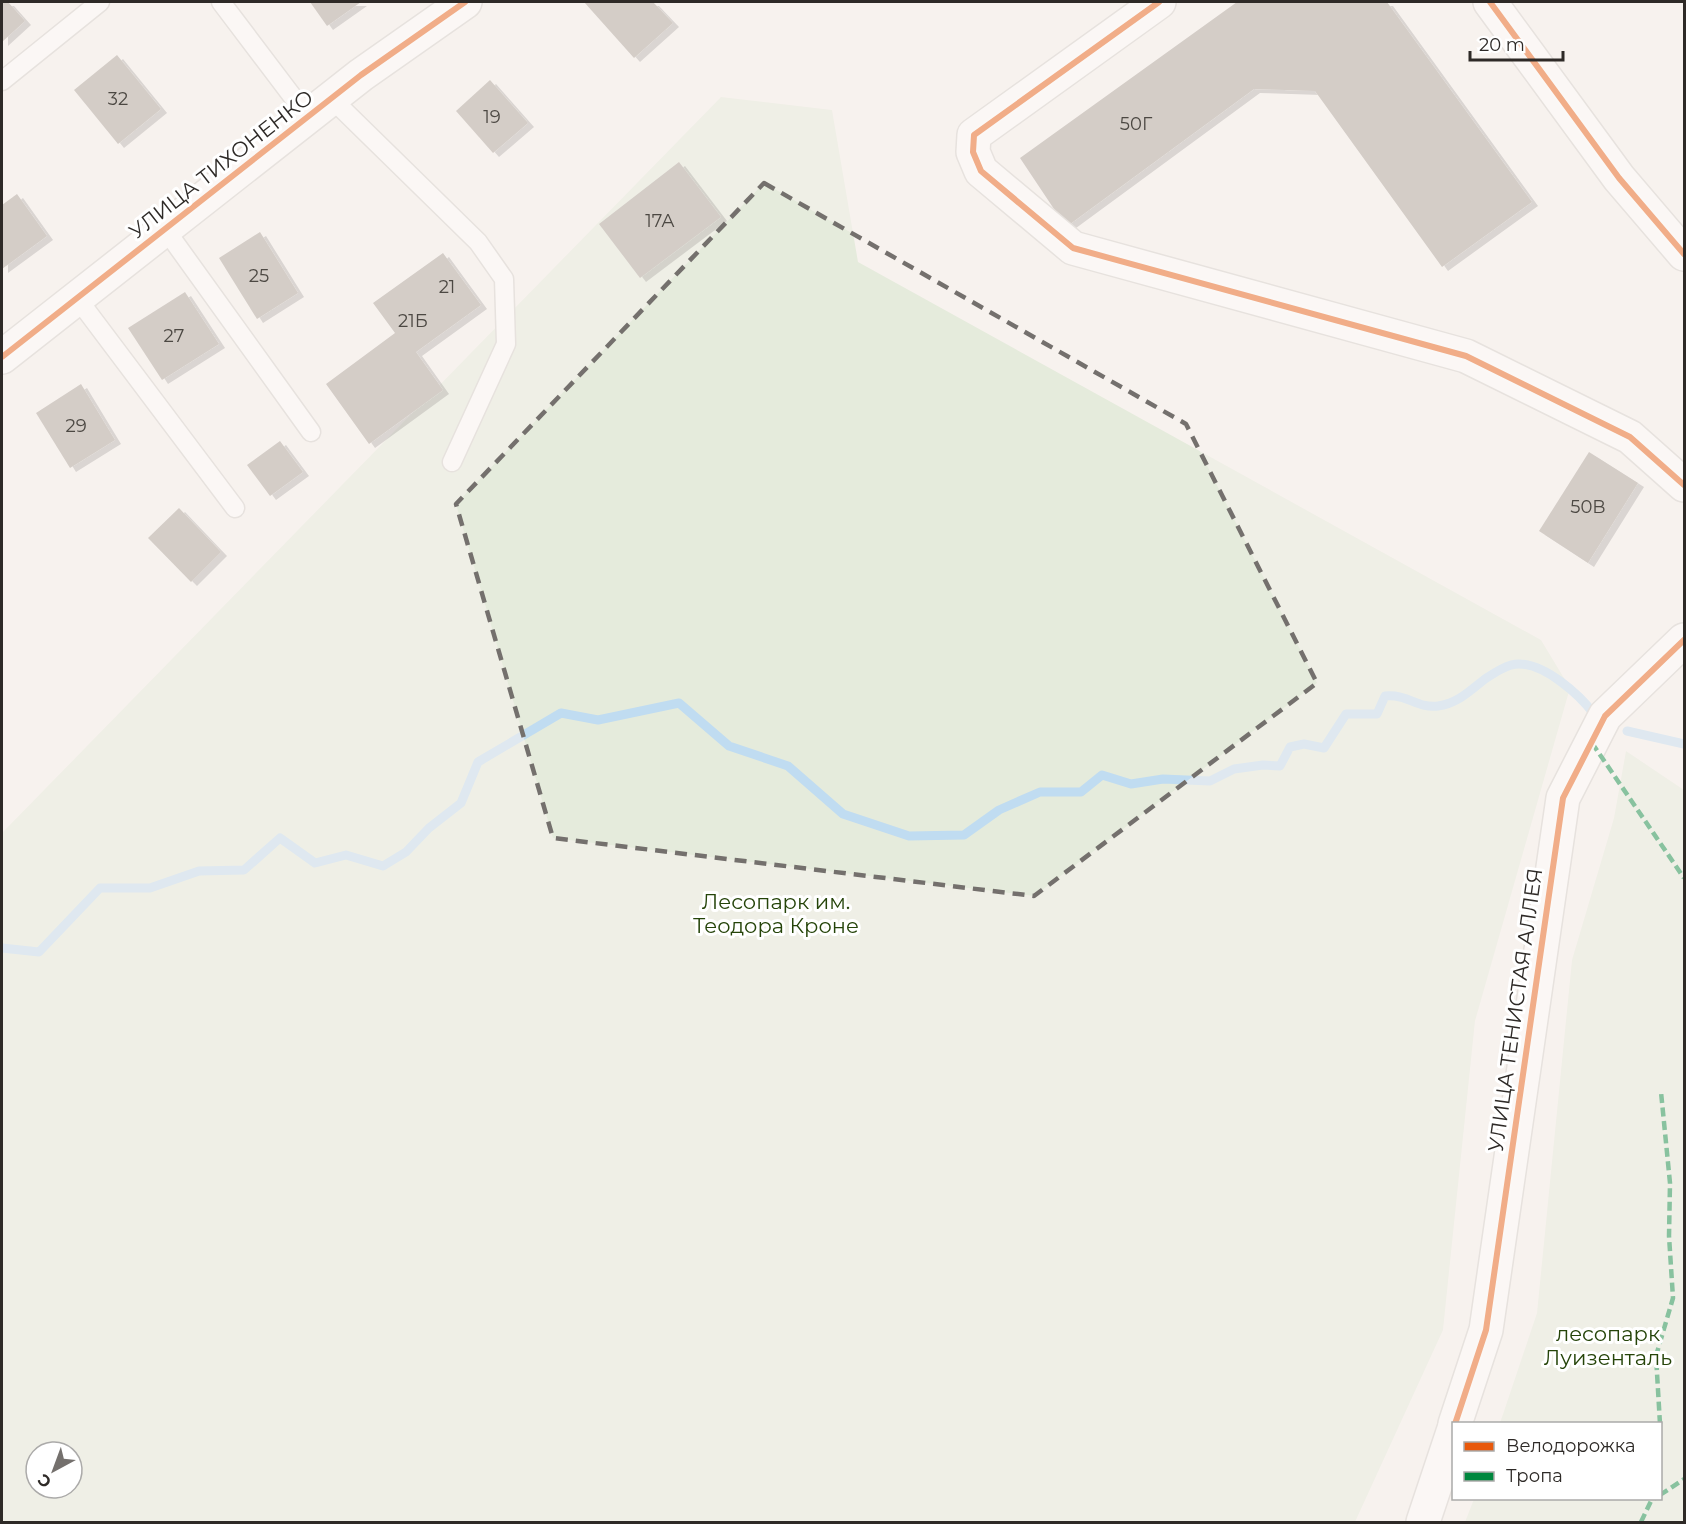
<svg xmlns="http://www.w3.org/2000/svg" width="1686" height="1524" viewBox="0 0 1686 1524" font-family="Montserrat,sans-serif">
  <defs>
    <filter id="shadow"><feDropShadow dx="6" dy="4" stdDeviation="0" flood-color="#0004"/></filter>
  </defs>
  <rect width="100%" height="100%" fill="#f7f2ee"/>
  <!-- green -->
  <g fill="#e5ebdc" fill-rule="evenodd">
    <path d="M721,97l111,13 26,152 683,378 29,48 -95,333 -32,309 -88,192h-1353v-689zM36,1452h36v36h-36z"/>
    <polygon points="1626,751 1684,790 1684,1522 1465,1522 1474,1499 1660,1498 1660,1424 1500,1423 1537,1313 1572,960 1614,818"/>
  </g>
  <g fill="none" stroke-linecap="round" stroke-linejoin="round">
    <!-- stream -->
    <g stroke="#c0dcf1" stroke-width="9">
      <polyline points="1627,731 1684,744"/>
      <path d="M2,948l37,4 61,-64h50l49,-17 45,-1 36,-32 35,25 31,-8 37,11 23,-14 23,-24 32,-25 17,-41 83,-49 37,7 81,-17 50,43 59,20 55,48 66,22 55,-1 35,-25 41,-18h41l21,-17 29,9 32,-5 47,2 24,-12 29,-4 17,1 10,-19 14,-3 20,4 22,-34h31l8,-18c24,-2 30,12 53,10 19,-2 33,-16 47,-27 9,-6 22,-15 34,-15 26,0 60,30 75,50"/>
    </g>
  </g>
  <!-- building -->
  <g fill="#a8a098" filter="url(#shadow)">
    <polygon points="2,2 8,2 25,21 2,42"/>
    <polygon points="310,2 361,2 327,26"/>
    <polygon points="584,2 653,2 673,23 634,58"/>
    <polygon points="1237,2 1387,2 1532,202 1442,267 1315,91 1254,89 1066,227 1020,158"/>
    <polygon points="117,55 161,109 118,144 74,90"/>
    <polygon points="490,80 528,123 493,153 456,111"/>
    <polygon points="679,162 721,217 640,278 599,224"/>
    <polygon points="17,194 47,236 2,269 2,205"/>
    <polygon points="260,232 298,293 257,319 219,258"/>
    <polygon points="443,253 481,305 416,352 443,390 369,444 326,384 395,333 373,303"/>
    <polygon points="185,292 219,344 162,380 128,328"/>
    <polygon points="81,384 115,440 70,468 36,413"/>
    <polygon points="280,441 303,472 270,496 247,465"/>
    <polygon points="1589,452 1638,483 1588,563 1539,531"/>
    <polygon points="179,508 221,552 191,582 148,538"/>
  </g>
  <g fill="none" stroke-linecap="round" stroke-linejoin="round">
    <defs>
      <g id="service">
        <polyline points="221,2 308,117"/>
        <polyline points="2,81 100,2"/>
        <polyline points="331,98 478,242 504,279 506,344 452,462"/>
        <polyline points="165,229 311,432"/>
        <polyline points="77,298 235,508"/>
      </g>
      <g id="minor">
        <polyline points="1159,2 974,135 973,152 981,171 1073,248 1466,356 1630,437 1684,485"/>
        <polyline points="1490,2 1619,178 1684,254"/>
        <polyline points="2,357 361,75 465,2"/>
      </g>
      <g id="tertiary">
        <polyline points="1455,1424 1486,1330 1563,798 1605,716 1684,640"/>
        <polyline points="1423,1522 1454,1429"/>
      </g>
    </defs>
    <!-- service casing -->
    <use href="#service" stroke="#d2ceca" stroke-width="21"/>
    <!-- minor casing -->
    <use href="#minor" stroke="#d2ceca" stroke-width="36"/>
    <!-- tertiary casing -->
    <use href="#tertiary" stroke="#d2ceca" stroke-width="36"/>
    <!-- service -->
    <use href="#service" stroke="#fefdfc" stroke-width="18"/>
    <!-- minor -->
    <use href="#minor" stroke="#fefdfc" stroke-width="33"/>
    <!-- tertiary -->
    <use href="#tertiary" stroke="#fefdfc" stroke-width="33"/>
    <!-- quiet -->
    <g stroke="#00873e" stroke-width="4.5" stroke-dasharray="9 4.5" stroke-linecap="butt">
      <polyline points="1592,743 1684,878"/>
      <polyline points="1660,1424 1656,1356 1673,1298 1669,1236 1670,1183 1661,1092"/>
      <polyline points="1660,1495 1684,1479"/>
      <polyline points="1641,1522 1651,1501 1655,1498"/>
    </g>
    <defs>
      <g id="cycleway">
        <polyline points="1159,2 974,135 973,152 981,171 1073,248 1466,356 1630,437 1684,485"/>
        <polyline points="1490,2 1619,178 1684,254"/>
        <polyline points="2,357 361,75 465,2"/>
        <polyline points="1455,1424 1486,1330 1563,798 1605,716 1684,640"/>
      </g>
    </defs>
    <!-- cycleway casing -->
    <use href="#cycleway" stroke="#fff" stroke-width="10"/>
    <!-- cycleway -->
    <use href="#cycleway" stroke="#e8590c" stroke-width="6"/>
  </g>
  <!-- marked area -->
  <path d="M0 0H1686V1524H0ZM764,183l422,241 131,259 -283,213 -481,-58 -97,-334z" fill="#f7f2ee" fill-opacity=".55" fill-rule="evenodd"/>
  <path fill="none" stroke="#74706d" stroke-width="4.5" stroke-dasharray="12 8" stroke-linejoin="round" d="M764,183l422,241 131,259 -283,213 -481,-58 -97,-334z"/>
  <g text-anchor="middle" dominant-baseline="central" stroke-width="6" stroke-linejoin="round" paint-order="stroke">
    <!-- number labels -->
    <g font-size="18" fill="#4c4843">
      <text x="118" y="99">32</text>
      <text x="492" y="117">19</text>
      <text x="1136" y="124">50Г</text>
      <text x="660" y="221">17А</text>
      <text x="259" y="276">25</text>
      <text x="447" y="287">21</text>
      <text x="413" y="321">21Б</text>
      <text x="174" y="336">27</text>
      <text x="76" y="426">29</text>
      <text x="1588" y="507">50В</text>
    </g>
    <!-- street labels -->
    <g font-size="21" fill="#2e2a27" stroke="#fff">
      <text transform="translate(221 164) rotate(-38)">УЛИЦА ТИХОНЕНКО</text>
      <text transform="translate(1515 1010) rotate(-82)">УЛИЦА ТЕНИСТАЯ АЛЛЕЯ</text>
    </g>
    <!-- park labels -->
    <g font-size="21" fill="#254409" stroke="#fff">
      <text x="776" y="901">Лесопарк им.<tspan x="776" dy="24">Теодора Кроне</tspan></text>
      <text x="1608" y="1333">лесопарк<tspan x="1608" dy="24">Луизенталь</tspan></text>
    </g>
  </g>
  <!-- border -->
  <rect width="1686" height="1524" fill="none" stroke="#2e2a27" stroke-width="6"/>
  <!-- legend -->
  <rect x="1452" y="1422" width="210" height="78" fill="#ffffff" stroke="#abaaa9" stroke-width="1.5"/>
  <rect x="1464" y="1442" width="30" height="9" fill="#e8590c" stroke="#abaaa9" stroke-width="1.5"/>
  <text x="1506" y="1452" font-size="18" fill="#2e2a27">Велодорожка</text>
  <rect x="1464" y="1472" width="30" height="9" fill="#00873e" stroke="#abaaa9" stroke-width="1.5"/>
  <text x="1506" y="1482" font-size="18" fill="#2e2a27">Тропа</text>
  <!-- north arrow -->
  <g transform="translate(54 1470) rotate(221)"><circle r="28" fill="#ffffff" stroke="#abaaa9" stroke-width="1.5"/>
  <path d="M0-4.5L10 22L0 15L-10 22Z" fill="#74706d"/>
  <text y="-9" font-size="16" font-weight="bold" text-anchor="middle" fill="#2e2a27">С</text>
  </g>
  <!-- scale -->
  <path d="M1470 51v9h93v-9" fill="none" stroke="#2e2a27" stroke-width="3"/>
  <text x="1479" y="51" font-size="18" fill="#2e2a27" stroke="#ffffff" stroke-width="4.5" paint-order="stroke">20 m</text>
</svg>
